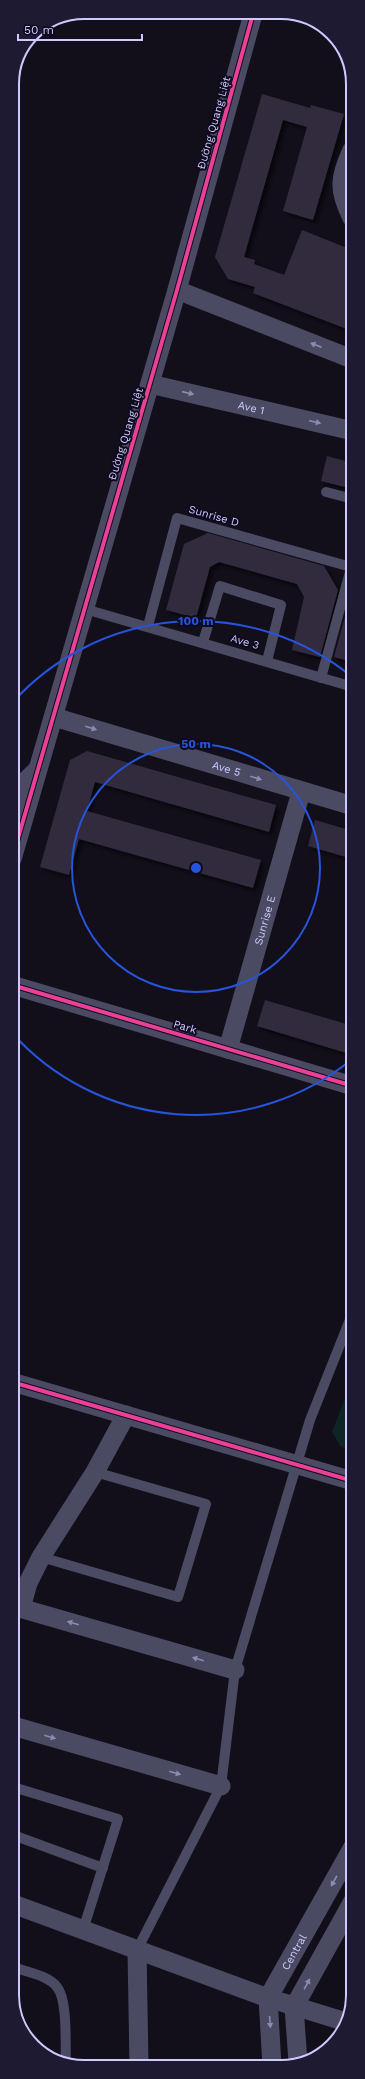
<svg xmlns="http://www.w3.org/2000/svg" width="365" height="2079" viewBox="0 0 365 2079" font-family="'Work Sans',sans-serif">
  <defs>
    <filter id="shadow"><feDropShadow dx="3.5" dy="3.5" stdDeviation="2" flood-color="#0009"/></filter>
  </defs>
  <rect width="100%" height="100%" fill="#120f1a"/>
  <!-- green -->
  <polygon fill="#0e2527" points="353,1378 353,1450 341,1447 332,1432"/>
  <!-- building -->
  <g fill="#302c3e" filter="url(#shadow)">
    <polygon points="262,94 310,108 311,105 344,114 313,220 283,211 307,127 283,120 244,257 255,260 254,264 284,275 302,230 352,250 352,331 253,293 255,287 228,279 215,257"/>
    <polygon points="327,456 353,463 353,489 321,481"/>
    <polygon points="208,533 324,566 338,590 320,657 292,650 304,597 297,584 219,562 210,567 196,618 166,610 184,544"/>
    <polygon points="348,606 353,614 353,662 334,657"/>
    <polygon points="87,751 276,805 269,832 95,782 87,811 261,860 253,888 79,839 69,875 40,867 70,760"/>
    <polygon points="315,820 353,831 353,859 308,846"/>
    <polygon points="265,1000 353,1026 353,1055 257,1026"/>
  </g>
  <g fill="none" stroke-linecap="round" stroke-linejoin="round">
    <!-- service -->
    <g stroke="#4b4a63" stroke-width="10">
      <polyline points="326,492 353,499"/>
      <polyline points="85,609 353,687"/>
      <polyline points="148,626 177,518 351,567"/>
      <polyline points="203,642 220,586 281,605 267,661"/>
      <polyline points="321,678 353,561"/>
      <polyline points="41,1557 178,1597 206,1504 95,1472"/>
      <polyline points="13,1787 118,1819 83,1930"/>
      <polyline points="13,1835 103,1868"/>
      <polyline points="137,1950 221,1786 235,1670 310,1420 353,1312"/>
      <path d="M13,1967c13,5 35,8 44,20 11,13 8,58 9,76"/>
    </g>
    <!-- minor -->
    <g stroke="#4b4a63" stroke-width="19">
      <path d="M352,150c-13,28 -14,40 0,68"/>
      <polyline points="177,290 352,359"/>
      <path id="s1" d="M150,384l203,47"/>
      <path id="s2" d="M54,717l299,89"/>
      <polyline points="12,794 37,770"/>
      <polyline points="12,859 177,290 253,14"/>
      <polyline points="12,985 353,1086"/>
      <path id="s3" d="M228,1049l73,-257"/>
      <polyline points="12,1382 353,1481"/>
      <polyline points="13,1606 235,1670"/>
      <polyline points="21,1608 28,1583 41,1557 95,1472 126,1415"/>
      <polyline points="13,1726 221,1786"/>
      <polyline points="13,1904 268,1998 343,2021"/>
      <polyline points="137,1950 139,2066"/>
      <polyline points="298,2062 294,2007 353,1901"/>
      <path id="s4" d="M272,2066l-4,-68 85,-151"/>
    </g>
    <defs>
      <g id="cycleway">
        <polyline points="12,859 177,290 253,14"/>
        <polyline points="12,985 353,1086"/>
        <polyline points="12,1382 353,1481"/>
      </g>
    </defs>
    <!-- cycleway casing -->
    <use href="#cycleway" stroke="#0f0b1f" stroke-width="6"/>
    <!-- cycleway -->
    <use href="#cycleway" stroke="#ea4096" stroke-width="4"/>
  </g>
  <!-- one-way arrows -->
  <defs><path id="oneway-solid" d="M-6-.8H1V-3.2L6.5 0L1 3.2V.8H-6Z"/></defs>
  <g fill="#8e8ab1">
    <use href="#oneway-solid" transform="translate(316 345) rotate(-159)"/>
    <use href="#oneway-solid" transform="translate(188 393) rotate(13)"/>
    <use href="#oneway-solid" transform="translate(315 422) rotate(13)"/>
    <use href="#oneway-solid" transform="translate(91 728) rotate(17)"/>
    <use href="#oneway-solid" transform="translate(256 778) rotate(17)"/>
    <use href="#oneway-solid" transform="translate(73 1623) rotate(-164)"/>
    <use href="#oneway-solid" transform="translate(198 1659) rotate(-164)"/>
    <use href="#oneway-solid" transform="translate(50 1737) rotate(16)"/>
    <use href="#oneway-solid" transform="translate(175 1773) rotate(16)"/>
    <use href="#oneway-solid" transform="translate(334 1881) rotate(119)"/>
    <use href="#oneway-solid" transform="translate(307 1984) rotate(-61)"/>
    <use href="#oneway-solid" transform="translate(270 2022) rotate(86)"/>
  </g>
  <!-- distance rings -->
  <g fill="none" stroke="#2654da" stroke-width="2">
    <circle cx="196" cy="868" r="124"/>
    <path d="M351 1060A247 247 0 0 1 12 1033M12 703A247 247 0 0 1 351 676"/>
  </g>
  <g text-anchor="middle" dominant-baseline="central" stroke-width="4" stroke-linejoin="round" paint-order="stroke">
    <!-- street labels -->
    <g font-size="11" fill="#d0c9ff" stroke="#0f0b1f">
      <text transform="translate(214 123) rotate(-74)">Đường Quang Liệt</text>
      <text stroke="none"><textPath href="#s1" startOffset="104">Ave 1</textPath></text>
      <text transform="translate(126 434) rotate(-73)">Đường Quang Liệt</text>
      <text transform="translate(214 516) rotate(16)">Sunrise D</text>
      <text transform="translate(245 642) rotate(16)">Ave 3</text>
      <text stroke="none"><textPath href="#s2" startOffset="180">Ave 5</textPath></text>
      <text stroke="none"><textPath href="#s3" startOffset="134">Sunrise E</textPath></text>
      <text transform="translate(185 1027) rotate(17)">Park</text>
      <text stroke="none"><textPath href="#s4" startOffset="121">Central</textPath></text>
    </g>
  </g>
  <!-- crop -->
  <path d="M0 0H365V2079H0ZM84 19H281A65 65 0 0 1 346 84V1995A65 65 0 0 1 281 2060H84A65 65 0 0 1 19 1995V84A65 65 0 0 1 84 19Z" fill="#1e1a31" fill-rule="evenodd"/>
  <path fill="none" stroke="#d0c9ff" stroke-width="2" d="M84 19H281A65 65 0 0 1 346 84V1995A65 65 0 0 1 281 2060H84A65 65 0 0 1 19 1995V84A65 65 0 0 1 84 19Z"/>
  <circle cx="196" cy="868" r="6" fill="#2654da" stroke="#0f0b1f" stroke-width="2"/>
  <g font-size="12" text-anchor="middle" font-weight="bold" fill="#2654da" stroke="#0f0b1f" stroke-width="4" stroke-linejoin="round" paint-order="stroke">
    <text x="196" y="625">100 m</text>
    <text x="196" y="748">50 m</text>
  </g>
  <!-- scale -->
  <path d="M18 34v6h124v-6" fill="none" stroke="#d0c9ff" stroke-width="2"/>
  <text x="24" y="34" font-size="12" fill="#d0c9ff" stroke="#0f0b1f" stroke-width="3" paint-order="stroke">50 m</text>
</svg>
